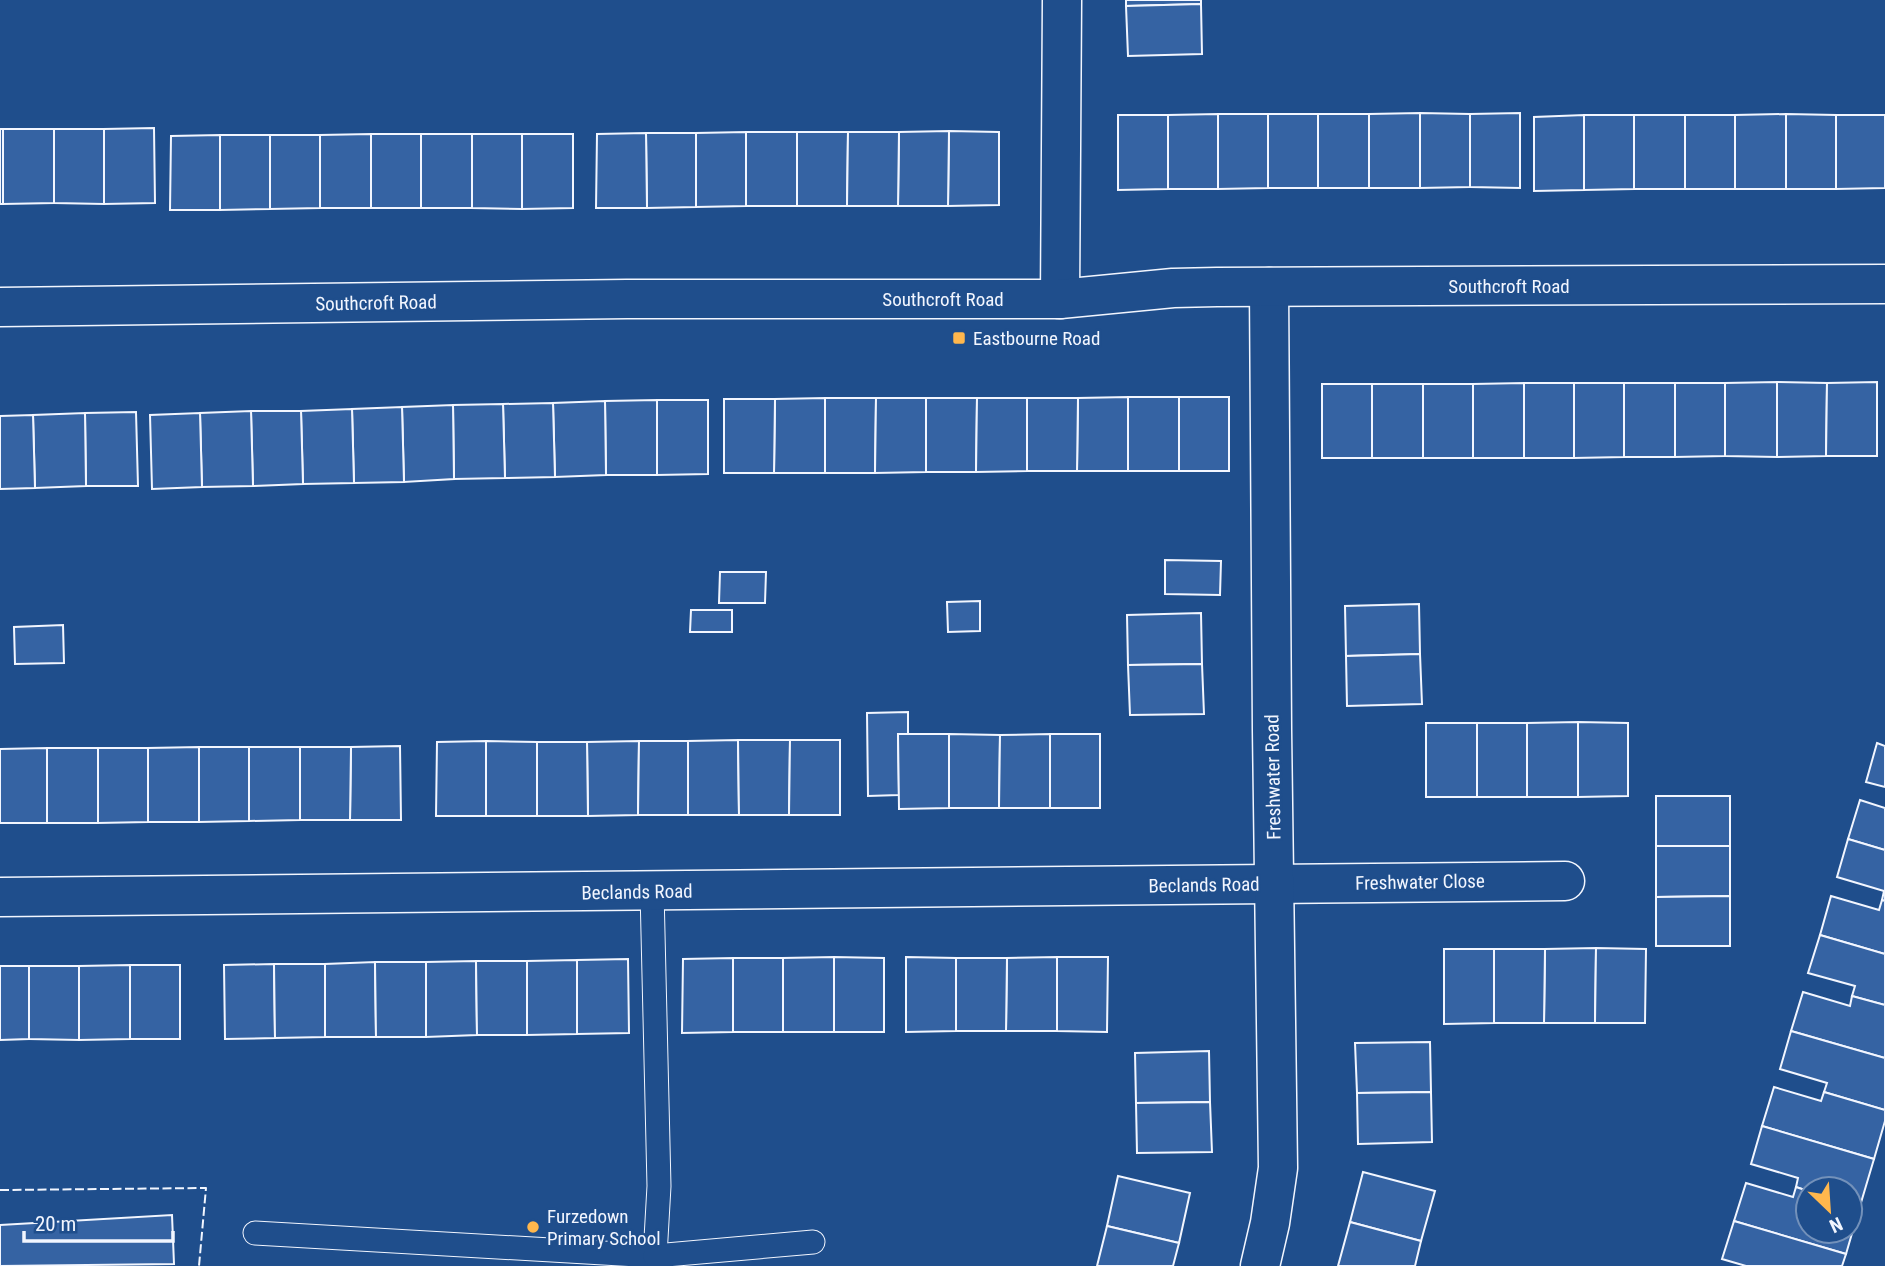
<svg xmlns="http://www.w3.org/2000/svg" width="1885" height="1266" viewBox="0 0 1885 1266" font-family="'Roboto Condensed',sans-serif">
  <rect width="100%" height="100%" fill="#1f4e8c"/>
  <!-- building -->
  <g fill="#3563a3" stroke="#f2f6ff" stroke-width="2">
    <polygon points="1126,0 1201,0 1201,4 1126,6"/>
    <polygon points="1201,4 1202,54 1128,56 1126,6"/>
    <polygon points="1420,113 1420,188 1369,188 1369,114"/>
    <polygon points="1420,113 1470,114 1470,187 1420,188"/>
    <polygon points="1520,113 1520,188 1470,187 1470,114"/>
    <polygon points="1218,114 1218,189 1168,189 1168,115"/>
    <polygon points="1218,114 1268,114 1268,188 1218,189"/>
    <rect x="1268" y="114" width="50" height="74"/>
    <rect x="1318" y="114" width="51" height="74"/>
    <polygon points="1786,114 1836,115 1836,189 1786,189"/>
    <polygon points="1786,114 1786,189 1735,189 1735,115"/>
    <polygon points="1118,115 1168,115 1168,189 1118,190"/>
    <polygon points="1584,115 1634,115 1634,189 1584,190"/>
    <polygon points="1584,115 1584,190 1534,191 1534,117"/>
    <rect x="1634" y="115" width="51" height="74"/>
    <rect x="1685" y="115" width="50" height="74"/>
    <polygon points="1836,115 1885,115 1885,188 1836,189"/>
    <polygon points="154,128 155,203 104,204 104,129"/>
    <rect x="0" y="129" width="3" height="75"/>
    <polygon points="3,129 54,129 54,203 3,204"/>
    <polygon points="54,129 104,129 104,204 54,203"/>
    <polygon points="949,131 999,132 999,205 948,206"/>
    <polygon points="949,131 948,206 898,206 899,132"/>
    <rect x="746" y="132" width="51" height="74"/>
    <polygon points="746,132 746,206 696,207 696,133"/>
    <polygon points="797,132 848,132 847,206 797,206"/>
    <polygon points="848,132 899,132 898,206 847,206"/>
    <polygon points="646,133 696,133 696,207 647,208"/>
    <polygon points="646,133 647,208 596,208 597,134"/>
    <rect x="371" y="134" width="50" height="74"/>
    <polygon points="371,134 371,208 320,208 320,135"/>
    <rect x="421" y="134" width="51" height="74"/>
    <polygon points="472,134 522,134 522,209 472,208"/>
    <polygon points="522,134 573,134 573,208 522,209"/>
    <polygon points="220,135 270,135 270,209 220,210"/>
    <polygon points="220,135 220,210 170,210 171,136"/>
    <polygon points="270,135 320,135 320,208 270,209"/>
    <polygon points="1777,382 1827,383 1826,456 1777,457"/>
    <polygon points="1777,382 1777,457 1725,456 1725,383"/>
    <polygon points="1877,382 1877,456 1826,456 1827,383"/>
    <rect x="1524" y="383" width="50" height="75"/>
    <polygon points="1524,383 1524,458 1473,458 1473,384"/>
    <polygon points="1574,383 1624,383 1624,457 1574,458"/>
    <rect x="1624" y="383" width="51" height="74"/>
    <polygon points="1675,383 1725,383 1725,456 1675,457"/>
    <rect x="1322" y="384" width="50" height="74"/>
    <rect x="1372" y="384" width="51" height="74"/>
    <rect x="1423" y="384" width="50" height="74"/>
    <polygon points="1128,397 1128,471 1077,471 1078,398"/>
    <rect x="1128" y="397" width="51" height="74"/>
    <rect x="1179" y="397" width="50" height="74"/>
    <polygon points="825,398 876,398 875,473 825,473"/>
    <polygon points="825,398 825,473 774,473 775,399"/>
    <polygon points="876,398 926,398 926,472 875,473"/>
    <polygon points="926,398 977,398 976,472 926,472"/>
    <polygon points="977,398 1027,398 1027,471 976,472"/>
    <polygon points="1027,398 1078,398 1077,471 1027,471"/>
    <polygon points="724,399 775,399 774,473 724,473"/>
    <polygon points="657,400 657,475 606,475 605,401"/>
    <polygon points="657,400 708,400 708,474 657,475"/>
    <polygon points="605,401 606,475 555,477 553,403"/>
    <polygon points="553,403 555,477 505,478 503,404"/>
    <polygon points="503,404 505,478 454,479 453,405"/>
    <polygon points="453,405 454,479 404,482 402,407"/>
    <polygon points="402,407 404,482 354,483 352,409"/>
    <polygon points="352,409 354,483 303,484 301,411"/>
    <polygon points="251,411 301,411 303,484 253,486"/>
    <polygon points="251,411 253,486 202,487 200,413"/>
    <polygon points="136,412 138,486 86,486 85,413"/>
    <polygon points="85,413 86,486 35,488 33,415"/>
    <polygon points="200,413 202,487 152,489 150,415"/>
    <polygon points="33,415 35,488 0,489 0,416"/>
    <polygon points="1165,560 1221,561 1220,595 1165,594"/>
    <polygon points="720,572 766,572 765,603 719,603"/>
    <polygon points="980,601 980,631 948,632 947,602"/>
    <polygon points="1419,604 1420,654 1346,656 1345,606"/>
    <polygon points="691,610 732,610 732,632 690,632"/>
    <polygon points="1201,613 1202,664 1128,665 1127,615"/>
    <polygon points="63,625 64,663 15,664 14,627"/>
    <polygon points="1420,654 1422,704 1347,706 1346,656"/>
    <polygon points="1202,664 1204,714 1130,715 1128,665"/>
    <polygon points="908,712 908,734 898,734 899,795 868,796 867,713"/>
    <polygon points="1578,722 1578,797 1527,797 1527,723"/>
    <polygon points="1578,722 1628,723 1628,796 1578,797"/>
    <rect x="1426" y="723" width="51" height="74"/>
    <rect x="1477" y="723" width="50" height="74"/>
    <polygon points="898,734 949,734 949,808 899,809"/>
    <polygon points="949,734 1000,735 999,808 949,808"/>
    <polygon points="1050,734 1050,808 999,808 1000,735"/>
    <rect x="1050" y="734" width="50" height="74"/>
    <polygon points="738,740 739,815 688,815 688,741"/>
    <polygon points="738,740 790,740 789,815 739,815"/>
    <polygon points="790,740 840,740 840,815 789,815"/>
    <polygon points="486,741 486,816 436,816 437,742"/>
    <polygon points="486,741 537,742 537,816 486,816"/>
    <polygon points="639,741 638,815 588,816 587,742"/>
    <polygon points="639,741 688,741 688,815 638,815"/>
    <polygon points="537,742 587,742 588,816 537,816"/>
    <polygon points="1877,743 1885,746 1885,787 1866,782"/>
    <polygon points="400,746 401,820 350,820 351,747"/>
    <polygon points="199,747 199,822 148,822 148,748"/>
    <polygon points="199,747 249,747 249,821 199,822"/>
    <polygon points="249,747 300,747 300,820 249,821"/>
    <polygon points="300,747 351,747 350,820 300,820"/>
    <polygon points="47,748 47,823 0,823 0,749"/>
    <rect x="47" y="748" width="51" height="75"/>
    <polygon points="98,748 148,748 148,822 98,823"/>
    <rect x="1656" y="796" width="74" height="50"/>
    <polygon points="1860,800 1885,808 1885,850 1848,839"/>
    <polygon points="1848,839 1885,850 1885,901 1882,900 1884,891 1837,877"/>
    <polygon points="1656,846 1730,846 1730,896 1656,897"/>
    <polygon points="1730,896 1730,946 1656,946 1656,897"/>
    <polygon points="1831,896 1879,910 1882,900 1885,901 1885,954 1820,935"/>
    <polygon points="1820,935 1885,954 1885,1005 1852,996 1855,986 1808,973"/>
    <polygon points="1596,948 1595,1023 1544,1023 1545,949"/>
    <polygon points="1596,948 1646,949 1645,1023 1595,1023"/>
    <polygon points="1444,949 1494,949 1494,1023 1444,1024"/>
    <polygon points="1494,949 1545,949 1544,1023 1494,1023"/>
    <polygon points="834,957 834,1032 783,1032 783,958"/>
    <polygon points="834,957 884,958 884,1032 834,1032"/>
    <polygon points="906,957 956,958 956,1031 906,1032"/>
    <polygon points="1057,957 1057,1031 1006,1031 1007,958"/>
    <polygon points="1057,957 1108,957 1107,1032 1057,1031"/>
    <polygon points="733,958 733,1032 682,1033 683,959"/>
    <rect x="733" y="958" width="50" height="74"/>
    <polygon points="956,958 1007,958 1006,1031 956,1031"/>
    <polygon points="628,959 629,1033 577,1034 577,960"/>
    <polygon points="577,960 577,1034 527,1035 527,961"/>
    <polygon points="476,961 477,1035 426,1037 426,962"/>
    <polygon points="476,961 527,961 527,1035 477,1035"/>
    <polygon points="375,962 376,1037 325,1037 325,964"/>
    <polygon points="375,962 426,962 426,1037 376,1037"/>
    <polygon points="274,964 275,1038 225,1039 224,965"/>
    <polygon points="274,964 325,964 325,1037 275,1038"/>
    <polygon points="130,965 130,1039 79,1040 79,966"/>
    <rect x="130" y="965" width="50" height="74"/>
    <polygon points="0,966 29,966 29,1039 0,1040"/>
    <polygon points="29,966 79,966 79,1040 29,1039"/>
    <polygon points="1803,992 1850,1006 1852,996 1885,1005 1885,1058 1791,1031"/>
    <polygon points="1791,1031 1885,1058 1885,1110 1824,1092 1827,1083 1780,1069"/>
    <polygon points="1430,1042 1431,1092 1357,1093 1355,1043"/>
    <polygon points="1209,1051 1210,1102 1136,1103 1135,1053"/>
    <polygon points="1774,1087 1821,1101 1824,1092 1885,1110 1885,1121 1874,1159 1762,1126"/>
    <polygon points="1431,1092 1432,1142 1358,1144 1357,1093"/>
    <polygon points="1210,1102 1212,1152 1137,1153 1136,1103"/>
    <polygon points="1762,1126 1874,1159 1860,1206 1850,1203 1850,1189 1808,1191 1796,1187 1798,1178 1751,1164"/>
    <polygon points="1363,1172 1435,1191 1421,1241 1350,1222"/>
    <polygon points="1118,1176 1190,1193 1179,1243 1107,1226"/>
    <polygon points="1746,1183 1793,1197 1796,1187 1808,1191 1808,1231 1850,1231 1850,1203 1860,1206 1846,1254 1734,1221"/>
    <polygon points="172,1215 174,1264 0,1266 0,1225"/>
    <polygon points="1734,1221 1846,1254 1842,1266 1746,1266 1722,1259"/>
    <polygon points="1350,1222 1421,1241 1415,1266 1338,1266"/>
    <polygon points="1107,1226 1179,1243 1173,1266 1097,1266"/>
  </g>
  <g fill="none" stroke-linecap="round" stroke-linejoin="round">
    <defs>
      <g id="lane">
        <polyline points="255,1233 655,1256 659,1186 652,891"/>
        <polyline points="655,1256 813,1242"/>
      </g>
      <g id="street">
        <polyline points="1060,299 1062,0"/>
        <polyline points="0,897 1565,881"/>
        <polyline points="1260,1266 1270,1223 1278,1168 1272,730 1269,287"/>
      </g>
      <polyline id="secondary" points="0,307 627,299 1060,299 1173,288 1217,287 1885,284"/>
    </defs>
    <!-- lane casing -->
    <use href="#lane" stroke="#f2f6ff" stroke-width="25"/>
    <!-- street casing -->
    <use href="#street" stroke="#f2f6ff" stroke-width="41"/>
    <!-- secondary casing -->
    <use href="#secondary" stroke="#f2f6ff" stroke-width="41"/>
    <!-- lane -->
    <use href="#lane" stroke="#1f4e8c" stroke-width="23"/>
    <!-- street -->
    <use href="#street" stroke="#1f4e8c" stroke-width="38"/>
    <!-- secondary -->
    <use href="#secondary" stroke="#1f4e8c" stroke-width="38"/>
    <!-- fence -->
    <polyline stroke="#f2f6ff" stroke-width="2" stroke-dasharray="9 3.5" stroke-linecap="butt" points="0,1190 206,1188 199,1266"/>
  </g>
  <!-- markers -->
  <g fill="#ffb74d" stroke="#1f4e8c" stroke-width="2.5">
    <rect x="952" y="331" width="14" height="14" rx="3.5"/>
    <circle cx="533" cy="1227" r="7"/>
  </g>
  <g text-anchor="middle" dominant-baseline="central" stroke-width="5" stroke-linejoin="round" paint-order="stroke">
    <!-- street labels -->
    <g font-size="19" fill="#f2f6ff" stroke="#1f4e8c">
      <text x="1509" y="286">Southcroft Road</text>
      <text x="943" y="299">Southcroft Road</text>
      <text transform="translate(376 303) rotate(-1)">Southcroft Road</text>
      <text transform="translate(1273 777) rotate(-91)">Freshwater Road</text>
      <text transform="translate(1420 882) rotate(-1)">Freshwater Close</text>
      <text transform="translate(1204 885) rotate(-1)">Beclands Road</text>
      <text transform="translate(637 892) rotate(-1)">Beclands Road</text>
    </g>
    <!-- poi labels -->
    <g font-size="19" fill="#f2f6ff" stroke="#1f4e8c" text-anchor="start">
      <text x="973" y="338">Eastbourne Road</text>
      <text x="547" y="1216">Furzedown<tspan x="547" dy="22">Primary School</tspan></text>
    </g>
  </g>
  <!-- north arrow -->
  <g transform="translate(1829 1210) rotate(155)"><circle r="33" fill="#1f4e8c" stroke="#7391ba" stroke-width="2"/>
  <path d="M0-5L12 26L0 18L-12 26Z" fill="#ffb74d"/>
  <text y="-10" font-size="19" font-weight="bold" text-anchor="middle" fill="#f2f6ff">N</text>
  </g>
  <!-- scale -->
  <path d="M24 1231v10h149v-10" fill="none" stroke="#f2f6ff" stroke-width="3.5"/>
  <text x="35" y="1231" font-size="21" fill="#f2f6ff" stroke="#1f4e8c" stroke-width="5" paint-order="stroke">20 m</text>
</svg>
